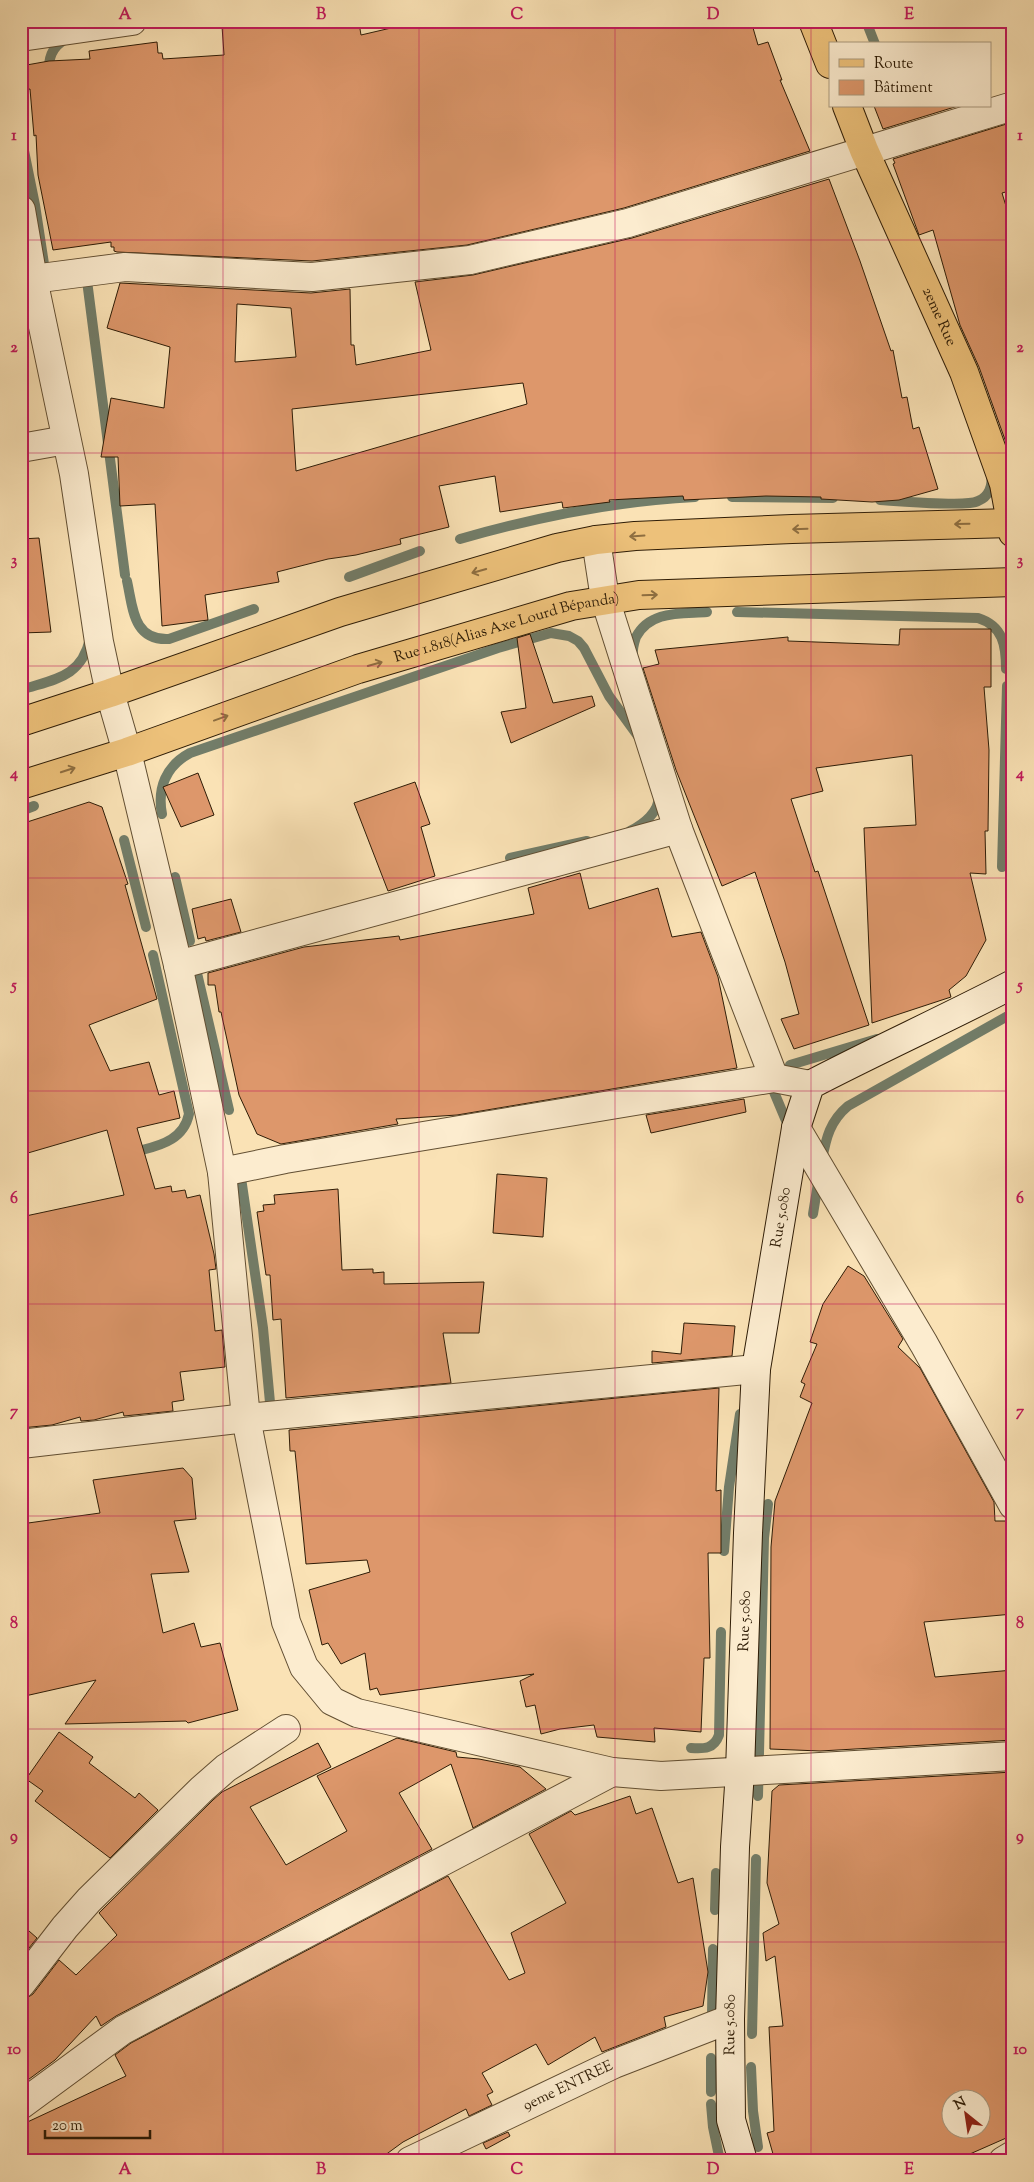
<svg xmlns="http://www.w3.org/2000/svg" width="1034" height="2182" viewBox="0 0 1034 2182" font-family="'Sorts Mill Goudy',serif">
  <rect width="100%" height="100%" fill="#fae2b5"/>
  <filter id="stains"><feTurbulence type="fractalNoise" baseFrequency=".004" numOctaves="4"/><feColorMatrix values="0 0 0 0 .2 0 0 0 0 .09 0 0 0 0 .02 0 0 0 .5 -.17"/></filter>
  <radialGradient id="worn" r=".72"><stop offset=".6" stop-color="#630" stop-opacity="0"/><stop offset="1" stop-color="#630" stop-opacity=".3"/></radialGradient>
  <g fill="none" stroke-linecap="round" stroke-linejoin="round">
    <!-- stream -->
    <g stroke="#727d69" stroke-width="10">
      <polyline points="866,21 875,44"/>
      <path d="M49,75c-1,-16 2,-28 17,-36"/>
      <polyline points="21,136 35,205 46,277"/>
      <polyline points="86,273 125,575"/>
      <polyline points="732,497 833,498"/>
      <path d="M880,500c17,1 87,7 98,1 11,-4 15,-16 13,-26"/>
      <path d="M460,539c77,-22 155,-38 235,-42"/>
      <polyline points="349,577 420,551"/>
      <path d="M127,581c6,27 6,60 42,58l85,-30"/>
      <path d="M737,612l241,6c25,8 28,27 28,51"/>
      <path d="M633,656c-1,-7 1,-13 3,-19 14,-27 45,-23 71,-25"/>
      <path d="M21,690c33,-11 60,-12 69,-51"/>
      <polyline points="21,811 34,806"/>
      <path d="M162,814c-5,-26 4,-48 28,-61l308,-105 53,-15 18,3 9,5 6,7 25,48 29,40"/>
      <path d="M630,831c14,-7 29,-19 29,-35"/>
      <polyline points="124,840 146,927"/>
      <polyline points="510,858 587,841"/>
      <polyline points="1002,867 1007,686"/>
      <polyline points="175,877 190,941"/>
      <polyline points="196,969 229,1110"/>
      <polyline points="790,1065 877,1039"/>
      <polyline points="774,1092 787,1123 786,1129"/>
      <path d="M142,1150c21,-5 42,-12 47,-36l-36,-159"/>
      <path d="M822,1160c4,-22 8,-39 26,-54l165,-93"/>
      <polyline points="240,1171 263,1328 271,1413"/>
      <polyline points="813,1214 819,1177"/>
      <polyline points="724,1551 729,1487 740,1414"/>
      <path d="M691,1748c13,1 23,1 28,-13l2,-103"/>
      <polyline points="758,1796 764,1538 768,1504"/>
      <polyline points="715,1910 716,1873"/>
      <polyline points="712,2015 713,1949"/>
      <polyline points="752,2034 756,1859"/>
      <polyline points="711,2058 711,2092"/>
      <polyline points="751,2067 753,2111 758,2147"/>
      <polyline points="711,2104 713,2127 720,2161"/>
    </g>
  </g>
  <!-- building -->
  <g fill="#dd976b" stroke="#2e1c06" fill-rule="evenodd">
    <polygon points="257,21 277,21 277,25 307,21 335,21 336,27 359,23 361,35 421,21 751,21 758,45 768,42 782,80 780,80 810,151 624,208 467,245 312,261 117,252 114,251 114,247 111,247 111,242 53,250 38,175 36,135 34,136 30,89 21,90 21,66 49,61 90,59 89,51 157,42 158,53 162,53 163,59 224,55 222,26"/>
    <polygon points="874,106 958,106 883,129"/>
    <polygon points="1013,122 1013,190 1002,193 1013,229 1013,462 979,367 960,325 933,230 919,235 893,164 895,163 893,159"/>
    <path d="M829,179l31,82 31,90 2,-1 9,48 5,-1 6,32 6,-2 19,62 -39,11 -27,2 -51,-3v-2l-55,-1 -82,4 -1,-4 -74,4 1,2 -47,6 -1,-6 -62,10 -5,-36 -56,10 10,41 -49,12 1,5 -45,11 -28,4 -51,13 2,10 -74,13 3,25 -46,6 -7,-122 -35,2 -2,-49h-17l10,-59 53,10 6,-61 -63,-19 13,-45 191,10 39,-4 1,56h3l2,20 75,-15 -16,-68 58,-7 159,-37zM237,304l54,4 5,49 -61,5zM523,383l4,21 -231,67 -4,-62z"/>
    <polygon points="39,538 51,632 21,633 21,539"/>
    <polygon points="900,629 991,629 991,687 984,687 989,750 988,831 985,831 986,874 970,873 986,940 966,976 949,990 951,997 872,1023 864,828 916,825 912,755 816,768 823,791 791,799 815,872 818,871 869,1025 794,1049 781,1019 799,1014 785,962 755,872 722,886 676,770 643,668 659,664 655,650 788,637 788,641 899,645"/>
    <polygon points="530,634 553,703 592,696 595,706 511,743 501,712 526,708 517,638"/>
    <polygon points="198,773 214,815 181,827 163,787"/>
    <polygon points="415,782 430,824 421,827 435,876 388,891 354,803"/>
    <polygon points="89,802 102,807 128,884 125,885 157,999 89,1025 110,1071 149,1062 159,1095 174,1091 180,1118 137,1128 155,1189 171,1186 172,1192 185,1190 187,1198 200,1195 214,1254 216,1269 209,1270 215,1331 222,1330 225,1367 180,1372 184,1400 172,1402 173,1411 124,1416 123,1412 94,1420 81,1421 80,1417 52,1425 21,1428 21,1217 124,1195 107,1130 21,1155 21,824"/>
    <polygon points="580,873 589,909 658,888 672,937 701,932 718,977 737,1068 457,1115 396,1119 398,1124 281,1144 257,1134 239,1095 221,1012 219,1012 215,985 208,985 208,973 304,947 399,936 400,940 534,914 528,888"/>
    <polygon points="231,899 241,932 206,941 205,937 198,939 192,909"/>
    <polygon points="744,1099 746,1112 651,1133 646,1115"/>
    <polygon points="497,1174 547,1178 543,1237 493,1233"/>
    <polygon points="338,1189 342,1270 373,1269 373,1273 384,1272 384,1284 484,1282 479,1333 443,1333 451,1383 286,1398 281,1319 273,1320 270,1275 266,1275 257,1212 264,1211 263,1205 275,1204 274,1195"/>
    <polygon points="848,1266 864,1276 903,1339 898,1347 920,1368 994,1502 995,1521 1013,1521 1013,1614 924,1622 935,1677 1013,1670 1013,1740 820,1751 770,1749 771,1547 775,1501 812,1403 800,1397 805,1384 801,1382 817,1344 810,1342 823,1304"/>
    <polygon points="684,1323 735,1326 732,1356 652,1363 652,1351 681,1354"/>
    <polygon points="719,1388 716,1491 721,1490 721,1553 708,1553 710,1658 704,1658 701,1732 654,1728 655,1742 597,1737 594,1725 560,1729 541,1734 535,1705 526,1707 520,1681 534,1674 380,1695 377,1688 370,1690 365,1653 341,1664 328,1643 322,1645 309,1590 370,1572 367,1560 306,1564 295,1451 290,1451 289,1430"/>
    <polygon points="183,1468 192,1478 196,1519 174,1521 189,1572 151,1574 163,1633 194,1623 201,1647 220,1643 238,1710 188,1723 186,1721 65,1724 96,1680 25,1696 21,1679 21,1524 100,1513 93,1480"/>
    <polygon points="59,1732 93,1757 89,1763 135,1798 139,1793 158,1810 110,1858 35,1801 43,1791 26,1779"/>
    <polygon points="397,1738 456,1752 457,1757 479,1759 520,1767 546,1789 473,1828 451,1764 399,1793 432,1849 116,2016 101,2026 96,2016 55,2060 21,2085 21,1999 27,1998 33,1994 59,1960 76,1975 117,1935 99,1913 213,1800 222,1792 318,1743 331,1767 250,1807 286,1865 347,1831 317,1776"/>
    <path d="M1013,1772v363l-59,26h-179l-8,-28 7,-2 -5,-104 14,-1 -8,-70 -9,5 -3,-28 16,-9 -12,-41 5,-92 7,-6zM952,2100h30v30h-30z"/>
    <polygon points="630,1796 636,1814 652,1808 678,1883 693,1878 708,1972 703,2006 664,2017 666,2027 602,2052 595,2037 548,2065 536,2044 482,2073 493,2092 487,2095 492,2105 469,2116 466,2109 403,2142 377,2161 21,2161 21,2125 126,2076 115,2055 131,2043 448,1876 509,1980 525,1973 511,1933 566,1903 529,1834 571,1811 575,1815"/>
    <polygon points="21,1924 37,1938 21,1958"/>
    <polygon points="508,2132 510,2136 486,2149 483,2143"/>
  </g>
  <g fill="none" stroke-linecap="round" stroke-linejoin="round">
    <defs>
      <g id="minor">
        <polyline points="21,37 132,21"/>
        <polyline points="21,210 33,279 74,474 99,642 110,693 127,752 178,965 222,1172 246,1418 286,1622 304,1667 332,1701 357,1713 612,1772 661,1776 1013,1756"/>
        <polyline points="33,279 125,267 312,277 470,260 628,223 1013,106"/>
        <polyline points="21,448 66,440"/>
        <polyline points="596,540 605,599 678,829 774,1078"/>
        <polyline points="178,965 678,829"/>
        <polyline points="796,1128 924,1344 1013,1505"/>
        <polyline points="222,1172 285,1159 774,1078 810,1085"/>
        <polyline points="21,1444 246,1418 756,1369"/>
        <polyline points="21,1984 65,1927 89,1900 202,1789 226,1768 286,1729"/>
        <polyline points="21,2105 123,2030 612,1772"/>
        <path id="s1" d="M410,2161l204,-97 116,-45"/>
        <polyline points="1003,2161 1013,2155"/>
      </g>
      <g id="secondary">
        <path id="s2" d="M743,2161l-12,-41 -1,-101 5,-172 5,-76 8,-238 8,-164 40,-241 14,-43c67,-35 136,-66 203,-101"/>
      </g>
      <g id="primary">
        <polyline points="813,21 830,64"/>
        <path id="s3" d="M847,106l17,44 100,222 40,112 9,49"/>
        <polyline points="21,722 110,693 340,612 557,548 596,540 635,536 792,529 1011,523"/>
        <path id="s4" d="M21,785l106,-33 231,-83 213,-63 68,-11 374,-13"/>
      </g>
    </defs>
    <!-- minor casing -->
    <use href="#minor" stroke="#614e32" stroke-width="30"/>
    <!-- secondary casing -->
    <use href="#secondary" stroke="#2e1c06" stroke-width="30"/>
    <!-- primary casing -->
    <use href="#primary" stroke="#2e1c06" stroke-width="30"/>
    <!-- minor -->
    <use href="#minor" stroke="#fceccf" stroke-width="28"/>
    <!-- secondary -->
    <use href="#secondary" stroke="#fceccf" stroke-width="28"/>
    <!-- primary -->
    <use href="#primary" stroke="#edc17a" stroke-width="28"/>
  </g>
  <!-- one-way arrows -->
  <defs><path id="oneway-shaft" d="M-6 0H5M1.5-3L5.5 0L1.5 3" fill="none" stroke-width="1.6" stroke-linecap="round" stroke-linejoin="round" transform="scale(1.25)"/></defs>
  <g stroke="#8e6e40">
    <use href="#oneway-shaft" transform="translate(962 524) rotate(179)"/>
    <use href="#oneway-shaft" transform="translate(800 529) rotate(178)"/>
    <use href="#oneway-shaft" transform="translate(637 536) rotate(176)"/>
    <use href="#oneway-shaft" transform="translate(479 571) rotate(164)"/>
    <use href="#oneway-shaft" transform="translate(650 595) rotate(-2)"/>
    <use href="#oneway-shaft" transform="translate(375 664) rotate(-16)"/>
    <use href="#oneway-shaft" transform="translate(221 718) rotate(-20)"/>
    <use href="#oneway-shaft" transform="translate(68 770) rotate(-18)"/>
  </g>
  <!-- grid -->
  <path fill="none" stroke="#c2185b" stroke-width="1" stroke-opacity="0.55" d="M223,21v2140M419,21v2140M615,21v2140M811,21v2140M21,240h992M21,453h992M21,666h992M21,878h992M21,1091h992M21,1304h992M21,1516h992M21,1729h992M21,1942h992"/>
  <g text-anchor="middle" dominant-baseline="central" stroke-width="4" stroke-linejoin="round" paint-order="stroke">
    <!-- street labels -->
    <g font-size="15" fill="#2e1c06" stroke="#fceccf">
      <text stroke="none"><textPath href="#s3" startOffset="230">2eme Rue</textPath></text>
      <text stroke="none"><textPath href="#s4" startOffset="511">Rue 1.818(Alias Axe Lourd Bépanda)</textPath></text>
      <text stroke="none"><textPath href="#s2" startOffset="948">Rue 5.080</textPath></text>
      <text stroke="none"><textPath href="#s2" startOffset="542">Rue 5.080</textPath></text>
      <text stroke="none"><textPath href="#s2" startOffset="138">Rue 5.080</textPath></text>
      <text stroke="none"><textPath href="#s1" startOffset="175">9eme ENTREE</textPath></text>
    </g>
  </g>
  <!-- margin -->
  <rect width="1034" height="2182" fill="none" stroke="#fae2b5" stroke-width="55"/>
  <!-- legend -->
  <rect x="829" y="42" width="162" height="65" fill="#fceccf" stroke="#aa997f"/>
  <rect x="839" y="59" width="25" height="8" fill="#edc17a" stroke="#aa997f"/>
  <text x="874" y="68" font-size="15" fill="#2e1c06">Route</text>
  <rect x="839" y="80" width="25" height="15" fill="#dd976b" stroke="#aa997f"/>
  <text x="874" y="92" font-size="15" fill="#2e1c06">Bâtiment</text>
  <!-- north arrow -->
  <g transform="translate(966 2114) rotate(330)"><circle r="24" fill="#fceccf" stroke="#aa997f"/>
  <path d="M0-4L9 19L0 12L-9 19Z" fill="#8f2418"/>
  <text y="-8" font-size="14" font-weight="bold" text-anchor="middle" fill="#2e1c06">N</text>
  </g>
  <!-- scale -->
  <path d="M45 2130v8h105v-8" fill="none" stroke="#2e1c06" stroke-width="2.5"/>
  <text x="52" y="2130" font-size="15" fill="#2e1c06" stroke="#fceccf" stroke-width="4" paint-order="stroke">20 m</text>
  <rect x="28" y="28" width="978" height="2126" fill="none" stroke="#c2185b" stroke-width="2"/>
  <g font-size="16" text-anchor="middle" font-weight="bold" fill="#c2185b">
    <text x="125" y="19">A</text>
    <text x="321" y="19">B</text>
    <text x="517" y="19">C</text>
    <text x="713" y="19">D</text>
    <text x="909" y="19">E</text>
    <text x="14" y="140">1</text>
    <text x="1020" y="140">1</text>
    <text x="14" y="352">2</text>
    <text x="1020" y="352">2</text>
    <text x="14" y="565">3</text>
    <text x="1020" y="565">3</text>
    <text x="14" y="778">4</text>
    <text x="1020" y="778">4</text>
    <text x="14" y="990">5</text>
    <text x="1020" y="990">5</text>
    <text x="14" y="1203">6</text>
    <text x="1020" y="1203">6</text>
    <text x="14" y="1416">7</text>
    <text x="1020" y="1416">7</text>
    <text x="14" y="1628">8</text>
    <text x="1020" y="1628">8</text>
    <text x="14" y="1841">9</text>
    <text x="1020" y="1841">9</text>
    <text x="14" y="2054">10</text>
    <text x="1020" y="2054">10</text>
    <text x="125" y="2174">A</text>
    <text x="321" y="2174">B</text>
    <text x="517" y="2174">C</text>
    <text x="713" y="2174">D</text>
    <text x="909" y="2174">E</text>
  </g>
  <rect width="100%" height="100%" filter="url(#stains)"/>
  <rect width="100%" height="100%" fill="url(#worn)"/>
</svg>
